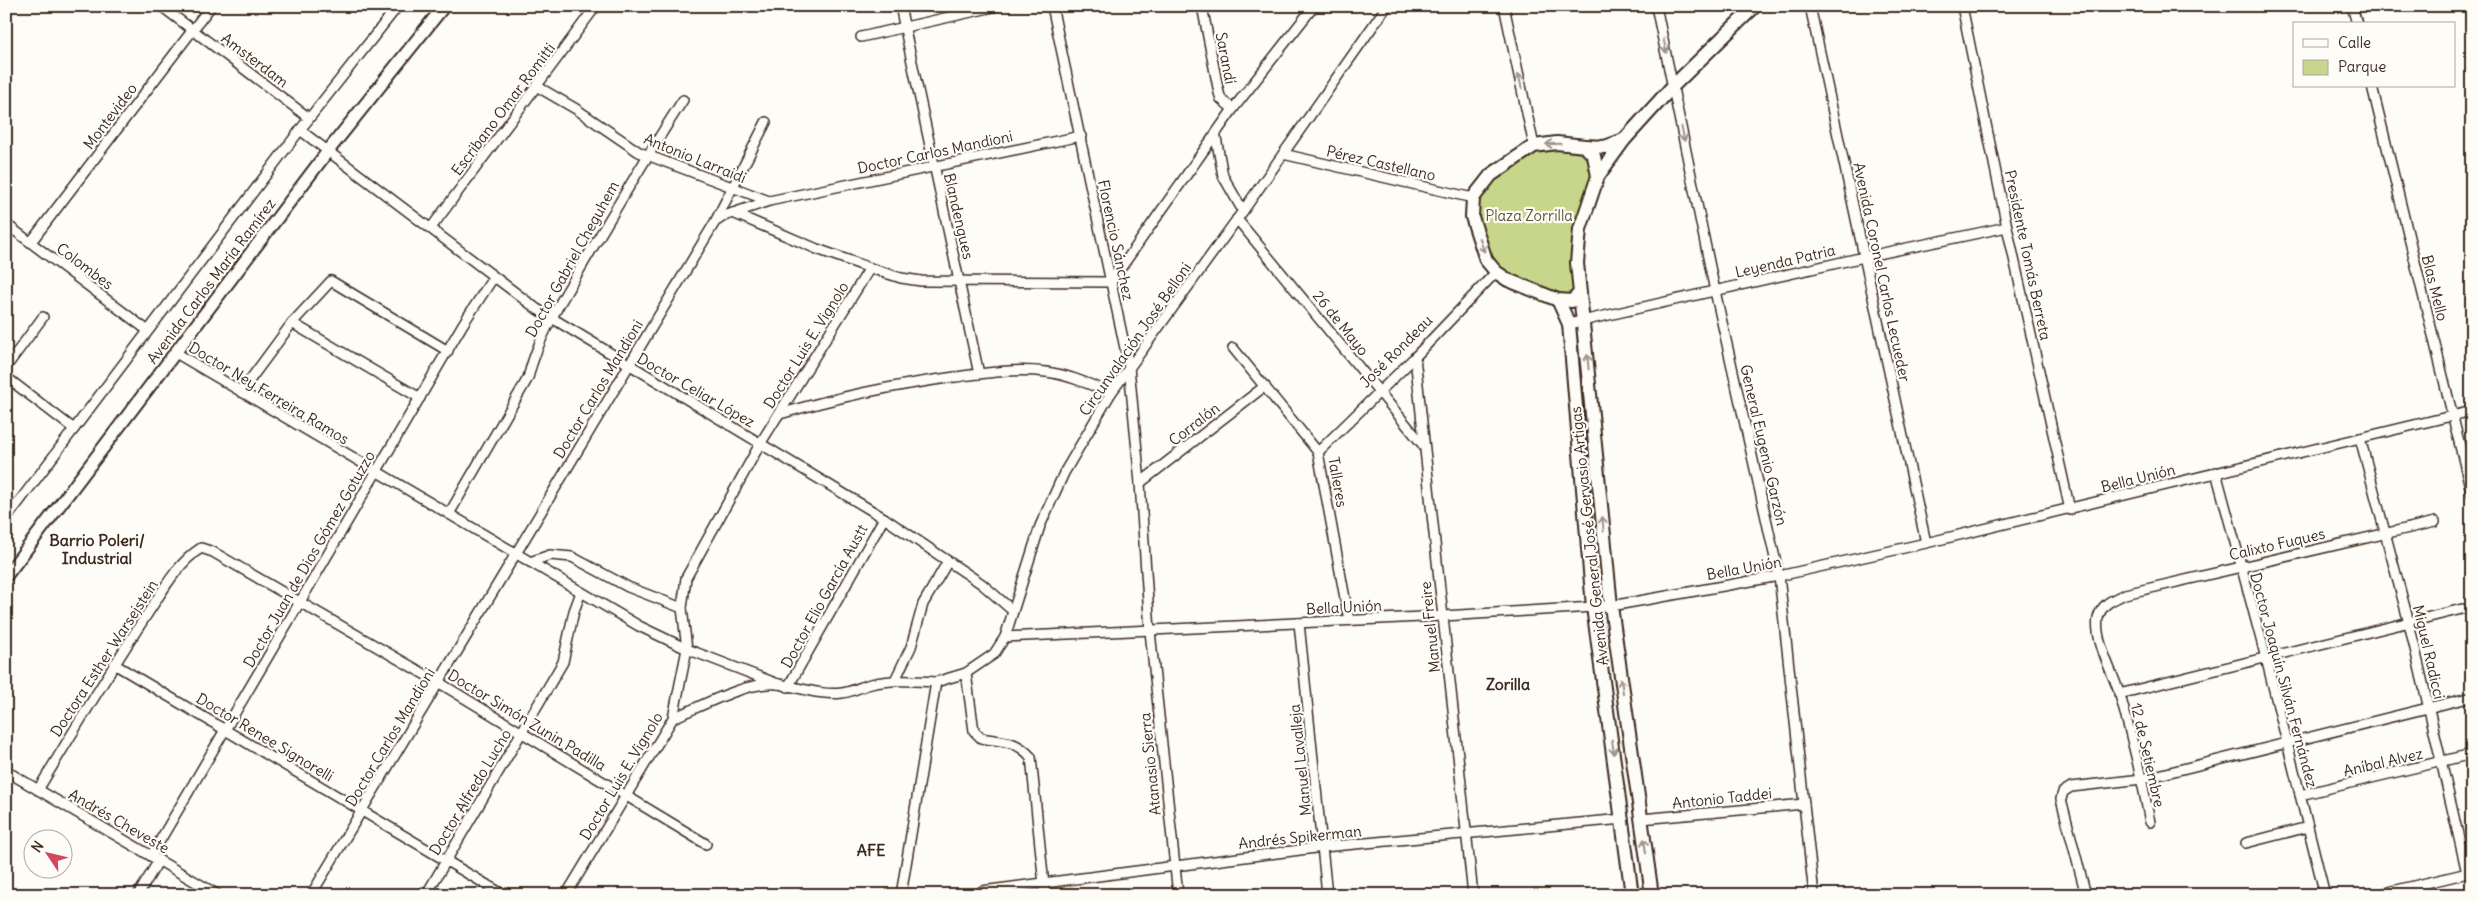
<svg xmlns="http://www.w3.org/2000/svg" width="2478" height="901" viewBox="0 0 2478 901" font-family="Delius,sans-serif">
  <rect width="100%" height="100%" fill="#fdfcf7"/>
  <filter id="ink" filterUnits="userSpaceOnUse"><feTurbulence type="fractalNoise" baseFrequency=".02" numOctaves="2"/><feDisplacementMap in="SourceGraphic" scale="10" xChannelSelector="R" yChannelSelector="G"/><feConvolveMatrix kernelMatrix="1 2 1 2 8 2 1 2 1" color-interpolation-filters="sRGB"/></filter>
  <g filter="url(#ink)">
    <!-- green -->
    <path fill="#c7d68a" stroke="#818054" d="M1546,149l33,4 10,6 4,18 -13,30 -5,22 1,62 -9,7c-18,-8 -49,-16 -63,-28 -14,-11 -30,-54 -24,-71 6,-18 47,-46 66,-50z"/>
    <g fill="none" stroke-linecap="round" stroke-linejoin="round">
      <defs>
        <g id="minor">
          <polyline points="161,6 309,118"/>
          <polyline points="900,6 979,374"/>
          <polyline points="1052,6 1129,367 1140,483 1150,631 1178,895"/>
          <polyline points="1202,6 1219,93 1221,99 1233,109"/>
          <polyline points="1504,6 1534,146"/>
          <polyline points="1656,6 1715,291 1779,576 1814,895"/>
          <polyline points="1810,6 1926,543"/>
          <polyline points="1962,6 2007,227 2070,510"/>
          <polyline points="2352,6 2357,24"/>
          <polyline points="861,37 998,6"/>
          <polyline points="2372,86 2472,495"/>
          <polyline points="538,87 576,109 639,152 769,201"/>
          <polyline points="300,130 537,309 884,518 982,584 1013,611"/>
          <polyline points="1216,137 1223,176 1243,211"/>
          <polyline points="1283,154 1473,198"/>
          <polyline points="733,213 817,249 870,268"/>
          <polyline points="1237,219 1423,445"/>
          <polyline points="716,220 766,122"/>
          <polyline points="6,224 147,330"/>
          <polyline points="431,228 596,6"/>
          <polyline points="31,242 211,6"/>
          <polyline points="1111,282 1233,109 1314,6"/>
          <polyline points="292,323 420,398"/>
          <polyline points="1569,324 1864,257 2007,227"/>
          <polyline points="1233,348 1318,452 1349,620"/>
          <polyline points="176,353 639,626 687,649 778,684"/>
          <polyline points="1415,357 1473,895"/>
          <polyline points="6,367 43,317"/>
          <polyline points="6,377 74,429"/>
          <polyline points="241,392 292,323 331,281 448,351"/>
          <path d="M780,414c57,-17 116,-29 175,-37 30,-4 61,-9 91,-5 23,3 43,12 65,21"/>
          <polyline points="2360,438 2409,623 2467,873"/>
          <polyline points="1318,452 1415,357 1496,272"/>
          <polyline points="2216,472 2266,658 2325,895"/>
          <polyline points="1140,483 1265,386"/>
          <path d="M449,514l79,-136c10,-43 36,-81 58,-119 32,-54 63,-107 97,-159"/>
          <polyline points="6,519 300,130 398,6"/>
          <polyline points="530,562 550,555 572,557 628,587 682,608"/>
          <polyline points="1299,623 1327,895"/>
          <polyline points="1005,637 1443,616 1611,606 1779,576 1926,543 2472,411"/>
          <polyline points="114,664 504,895"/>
          <path d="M966,673l8,58 7,7c21,4 34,1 50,19l14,138"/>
          <polyline points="895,680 911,647 923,604 948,561"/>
          <polyline points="788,687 884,518"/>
          <polyline points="2119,694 2462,609"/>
          <path d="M673,718c29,-12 73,-37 105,-34 20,3 44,12 64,9 10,-1 20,-7 29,-9 22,-5 43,-3 65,-2"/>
          <polyline points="6,771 218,895"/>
          <path d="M38,790c35,-58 69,-115 106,-171 17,-25 32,-55 57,-71l12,4 225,130 268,162"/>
          <polyline points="2300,795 2472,754"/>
          <polyline points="1641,819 1804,804"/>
          <path d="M2150,822c-8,-43 -18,-85 -30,-127 -7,-22 -26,-55 -22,-77 4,-15 15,-18 27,-24l310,-72"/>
          <polyline points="2246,843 2308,827"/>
          <polyline points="151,856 463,324 493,278"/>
          <polyline points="138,895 159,860"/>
          <polyline points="311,895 715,222 724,216 769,201 1081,136"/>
          <polyline points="426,895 563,662 574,611 581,592"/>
          <polyline points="566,895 673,718 687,649 682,608 686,578 760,444 870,268 901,278 921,281 1111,282"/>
          <polyline points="901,895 936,682 966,673 994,654 1005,637 1040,526 1064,473 1111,393 1243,211 1387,6"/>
          <polyline points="978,895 982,891 1323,847 1623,819"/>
          <polyline points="2086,895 2061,799 2063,792 2071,787 2142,779 2472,697"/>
          <polyline points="2376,895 2472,872"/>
        </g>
        <polyline id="tertiary" points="6,576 328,151 444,6"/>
        <g id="secondary">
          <polyline points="1585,146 1605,147 1624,140"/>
          <polyline points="1580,293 1572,301 1558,300 1508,280 1496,272 1486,260 1472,217 1473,198 1491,175 1534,146 1557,143 1585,146 1594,156 1598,176"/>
          <polyline points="1558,300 1569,324 1593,607 1632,895"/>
          <polyline points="1652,895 1611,606 1577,263 1580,229 1598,176 1624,140 1673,86 1755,6"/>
        </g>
      </defs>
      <!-- minor casing -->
      <use href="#minor" stroke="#3b2a1e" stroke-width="12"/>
      <!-- tertiary casing -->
      <use href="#tertiary" stroke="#3b2a1e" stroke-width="15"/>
      <!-- secondary casing -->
      <use href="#secondary" stroke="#3b2a1e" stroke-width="16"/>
      <!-- minor -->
      <use href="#minor" stroke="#fdfcf7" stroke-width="9"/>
      <!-- tertiary -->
      <use href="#tertiary" stroke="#fdfcf7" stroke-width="11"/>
      <!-- secondary -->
      <use href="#secondary" stroke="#fdfcf7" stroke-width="12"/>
    </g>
    <!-- one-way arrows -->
    <defs><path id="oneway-shaft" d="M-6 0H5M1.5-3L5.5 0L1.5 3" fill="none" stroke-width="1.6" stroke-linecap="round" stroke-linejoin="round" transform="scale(1.25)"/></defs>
    <g stroke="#9c938a">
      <use href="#oneway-shaft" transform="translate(1665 46) rotate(78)"/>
      <use href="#oneway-shaft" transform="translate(1520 81) rotate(-102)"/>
      <use href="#oneway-shaft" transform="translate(1683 134) rotate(78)"/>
      <use href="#oneway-shaft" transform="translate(1553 144) rotate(178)"/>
      <use href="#oneway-shaft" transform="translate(1482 245) rotate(72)"/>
      <use href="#oneway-shaft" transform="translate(1588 362) rotate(-95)"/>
      <use href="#oneway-shaft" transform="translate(1603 524) rotate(-95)"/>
      <use href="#oneway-shaft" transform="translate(1622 686) rotate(-98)"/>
      <use href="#oneway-shaft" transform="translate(1613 747) rotate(82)"/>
      <use href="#oneway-shaft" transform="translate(1645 846) rotate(-98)"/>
    </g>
  </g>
  <g text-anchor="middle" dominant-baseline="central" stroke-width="4.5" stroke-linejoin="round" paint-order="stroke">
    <!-- street labels -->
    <g font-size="15" fill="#3b2a1e" stroke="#fdfcf7">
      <text transform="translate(1226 58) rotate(79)">Sarandí</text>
      <text transform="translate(255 60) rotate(37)">Amsterdam</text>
      <text transform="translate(503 109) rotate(-53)">Escribano Omar Romitti</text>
      <text transform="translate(110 116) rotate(-53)">Montevideo</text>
      <text transform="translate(935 152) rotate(-12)">Doctor Carlos Mandioni</text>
      <text transform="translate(695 158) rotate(22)">Antonio Larraidi</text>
      <text transform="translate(1381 163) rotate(13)">Pérez Castellano</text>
      <text transform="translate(959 216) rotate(77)">Blandengues</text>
      <text transform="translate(1116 240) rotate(78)">Florencio Sánchez</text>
      <text transform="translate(2028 255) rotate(78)">Presidente Tomás Berreta</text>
      <text transform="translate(572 259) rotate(-61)">Doctor Gabriel Cheguhem</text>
      <text transform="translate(1785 261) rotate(-13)">Leyenda Patria</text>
      <text transform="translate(85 266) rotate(37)">Colombes</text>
      <text transform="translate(1882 272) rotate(78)">Avenida Coronel Carlos Lecueder</text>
      <text transform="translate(211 281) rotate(-53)">Avenida Carlos María Ramírez</text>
      <text transform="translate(2435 288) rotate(76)">Blas Mello</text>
      <text transform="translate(1341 323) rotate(51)">26 de Mayo</text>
      <text transform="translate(1135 339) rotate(-55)">Circunvalación José Belloni</text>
      <text transform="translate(806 345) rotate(-58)">Doctor Luis E. Vignolo</text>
      <text transform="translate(1396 351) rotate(-45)">José Rondeau</text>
      <text transform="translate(598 389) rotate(-59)">Doctor Carlos Mandioni</text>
      <text transform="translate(696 390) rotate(30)">Doctor Celiar López</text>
      <text transform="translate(269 393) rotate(31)">Doctor Ney Ferreira Ramos</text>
      <text transform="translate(1194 424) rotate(-38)">Corralón</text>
      <text transform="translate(1764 445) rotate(77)">General Eugenio Garzón</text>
      <text transform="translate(2138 478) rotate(-14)">Bella Unión</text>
      <text transform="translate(1338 482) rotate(80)">Talleres</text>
      <text transform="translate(1589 536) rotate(-96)">Avenida General José Gervasio Artigas</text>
      <text transform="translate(2277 544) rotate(-13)">Calixto Fuques</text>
      <text transform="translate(309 559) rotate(-60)">Doctor Juan de Dios Gómez Gotuzzo</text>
      <text transform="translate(1744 568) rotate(-10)">Bella Unión</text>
      <text transform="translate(824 596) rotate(-61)">Doctor Elio García Austt</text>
      <text transform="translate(1344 607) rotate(-3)">Bella Unión</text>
      <text transform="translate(1430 627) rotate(-96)">Manuel Freire</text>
      <text transform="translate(2429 652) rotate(77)">Miguel Radicci</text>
      <text transform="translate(104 658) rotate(-57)">Doctora Esther Warsejstein</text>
      <text transform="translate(2284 680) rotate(75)">Doctor Joaquín Silván Fernández</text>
      <text transform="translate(527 720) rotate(31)">Doctor Simón Zunin Padilla</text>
      <text transform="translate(265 737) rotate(31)">Doctor Renee Signorelli</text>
      <text transform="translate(390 737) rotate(-59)">Doctor Carlos Mandioni</text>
      <text transform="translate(2148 755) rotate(77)">12 de Setiembre</text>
      <text transform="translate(1300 760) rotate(-96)">Manuel Lavalleja</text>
      <text transform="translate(2383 762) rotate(-13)">Aníbal Alvez</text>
      <text transform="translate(1150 764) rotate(-96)">Atanasio Sierra</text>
      <text transform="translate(621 776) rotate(-59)">Doctor Luis E. Vignolo</text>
      <text transform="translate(470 792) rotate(-59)">Doctor Alfredo Lucho</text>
      <text transform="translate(1722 798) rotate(-6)">Antonio Taddei</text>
      <text transform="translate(119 821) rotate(30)">Andrés Cheveste</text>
      <text transform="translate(1300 837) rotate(-6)">Andrés Spikerman</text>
    </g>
    <!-- park labels -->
    <g font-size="15" fill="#5e5539" stroke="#fdfcf7">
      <text x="1529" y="215">Plaza Zorrilla</text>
    </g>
    <!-- neighbourhood labels -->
    <g font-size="16" font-weight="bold" fill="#3b2a1e" stroke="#fdfcf7">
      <text x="97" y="540">Barrio Poleri/<tspan x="97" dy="18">Industrial</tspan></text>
      <text x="1508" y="684">Zorilla</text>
      <text x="871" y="850">AFE</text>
    </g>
  </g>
  <!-- margin -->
  <rect width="2478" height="901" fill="none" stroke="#fdfcf7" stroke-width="25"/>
  <rect x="12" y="12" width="2453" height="876" fill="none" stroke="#3b2a1e" stroke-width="2" filter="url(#ink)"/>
  <!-- legend -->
  <rect x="2293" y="22" width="162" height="65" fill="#fdfcf7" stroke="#afa8a0"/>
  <rect x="2303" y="39" width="25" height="8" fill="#fdfcf7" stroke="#afa8a0"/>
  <text x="2338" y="48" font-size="15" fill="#3b2a1e">Calle</text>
  <rect x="2303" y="60" width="25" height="15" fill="#c7d68a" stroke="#afa8a0"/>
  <text x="2338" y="72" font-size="15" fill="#3b2a1e">Parque</text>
  <!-- north arrow -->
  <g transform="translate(48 854) rotate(305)"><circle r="24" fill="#fdfcf7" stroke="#afa8a0"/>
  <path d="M0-4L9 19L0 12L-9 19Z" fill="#d1495b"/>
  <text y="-8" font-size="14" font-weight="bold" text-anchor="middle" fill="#3b2a1e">N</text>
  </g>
</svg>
